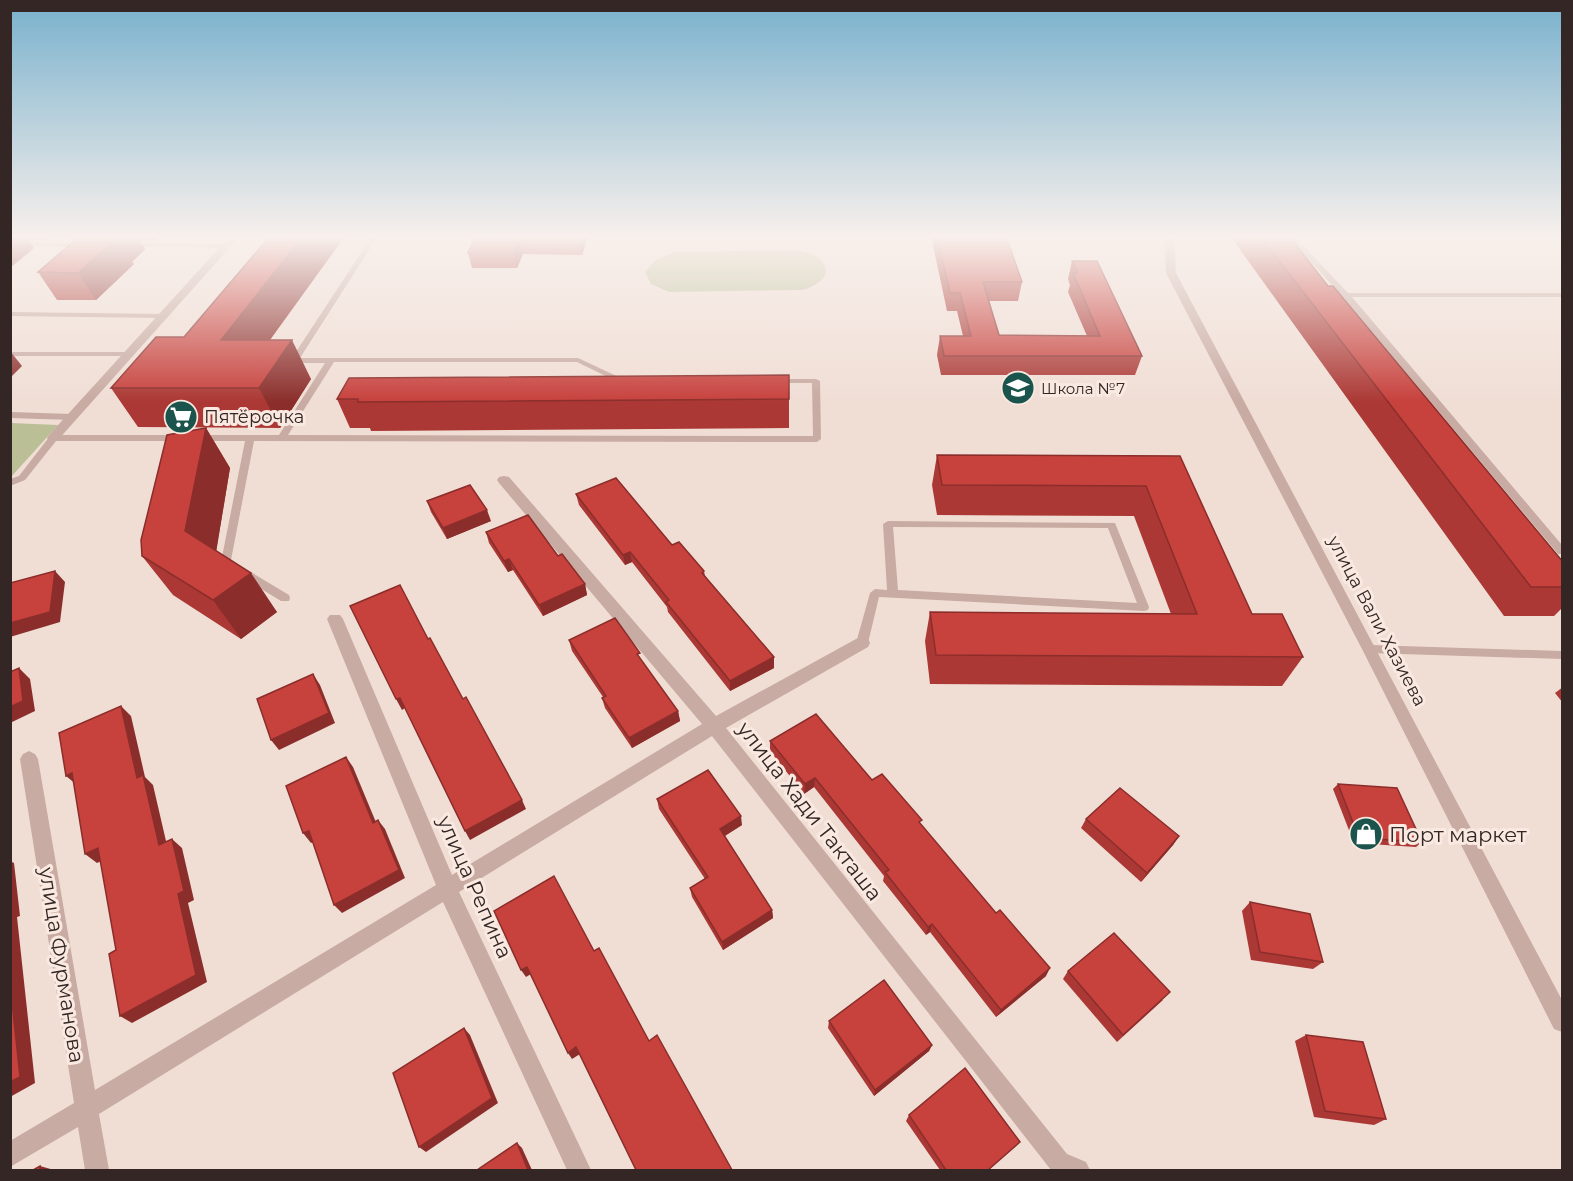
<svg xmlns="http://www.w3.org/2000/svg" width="1573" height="1181" viewBox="0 0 1573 1181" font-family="Montserrat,sans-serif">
  <rect width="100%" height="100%" fill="#f0ded5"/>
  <!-- green -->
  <g fill="#babf96">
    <path d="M799,250c32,7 38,30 3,40l-133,2 -18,-8 -6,-12 11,-12 18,-8z"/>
    <polygon points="11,423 58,425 11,477"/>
  </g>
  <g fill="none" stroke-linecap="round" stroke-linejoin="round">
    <!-- lane -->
    <g fill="#c8aba2" fill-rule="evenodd">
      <polygon points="372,236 378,236 300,358 578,358 625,380 624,382 618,382 577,362 334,362 288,435 813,436 812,383 774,383 770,381 774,379 816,379 820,381 821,439 817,442 254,441 231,560 289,595 290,598 289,601 281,601 222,565 221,562 245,441 197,441 193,438 197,435 279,435 325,363 294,363 290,361"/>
      <polygon points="1287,236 1294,236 1348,293 1562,293 1562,297 1352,297 1562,545 1562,554 1558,554 1343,297"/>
      <polygon points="10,242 82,243 85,245 82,247 10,246"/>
      <polygon points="128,243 227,244 230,246 227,248 126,246 126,244"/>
      <polygon points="10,312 163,314 167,316 163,318 10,316"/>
      <polygon points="10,352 129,352 133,354 129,356 10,356"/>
      <polygon points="10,412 72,414 76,417 72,420 10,418"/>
      <polygon points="53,435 179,435 183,438 179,441 56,441 25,480 10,486 10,479 19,476 50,436"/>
      <path d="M888,521l227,2 34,84 -1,3 -4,1 -265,-14 -11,46 -2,3h-8l-2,-3 14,-50 5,-4 12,1 -4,-66zM893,527l215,1 29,75 -239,-13z"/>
      <polygon points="1370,645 1562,651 1562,659 1370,653 1366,652 1364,649 1366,646"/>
    </g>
    <!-- street -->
    <g fill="#c8aba2" fill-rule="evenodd">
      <polygon points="230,236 240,236 57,441 49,441 47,438 49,435"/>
      <polygon points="1164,236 1174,236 1176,273 1562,1000 1562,1032 1554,1029 1362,649 1166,273"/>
      <polygon points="504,476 509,477 716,716 856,639 862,637 868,639 870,643 868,647 726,728 1067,1154 1086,1162 1090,1170 1051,1170 712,736 459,892 591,1170 567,1170 443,902 99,1114 109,1170 85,1170 78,1127 10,1167 10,1141 74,1103 20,759 23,754 29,751 35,754 38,759 95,1090 436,885 327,619 330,615 340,615 343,619 452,875 702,724 499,483 497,480 499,477"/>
    </g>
  </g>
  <!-- wall -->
  <g fill="#ab3834">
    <polygon points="10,236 49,236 44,240 28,240 34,248"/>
    <polygon points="80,236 159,236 153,241 140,241 145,249 132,262 134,264 96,300 57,300 38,272"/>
    <polygon points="270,236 345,236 270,340 311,379 280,428 138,427 111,388 184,337"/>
    <polygon points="476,236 588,236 582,255 523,254 517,268 472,268 468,253"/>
    <polygon points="931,236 1006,236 1022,282 1018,301 989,301 999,335 1087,336 1068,292 1070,285 1068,279 1072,261 1142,356 1135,375 941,375 937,355 940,336 963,336 957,311 947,311"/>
    <polygon points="1234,236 1289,236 1328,286 1563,562 1563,607 1554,616 1504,616 1233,240"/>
    <polygon points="789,375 789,428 371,431 370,428 350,428 337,399"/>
    <polygon points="206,428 230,468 216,551 277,612 241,639 173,595 142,556"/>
    <polygon points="937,455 1180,456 1252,614 1303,657 1282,686 930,684 925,641 930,612 1171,614 1134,516 937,515 932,485"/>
    <polygon points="576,494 672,545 704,571 705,576 774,668 730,691 668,612 667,607 632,562 625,565 579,505"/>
    <polygon points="427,501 491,521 447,539 431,512"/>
    <polygon points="486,532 558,556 585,584 587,595 543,616 513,570 508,572 489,543"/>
    <polygon points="569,640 642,661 678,711 680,721 632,748 605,708 602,698 603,697 572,651"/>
    <polygon points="1563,687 1563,703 1555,693"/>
    <polygon points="770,741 872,780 921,825 1046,976 996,1017 930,932 926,935 883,881 884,876 814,787 804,794 770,751"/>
    <polygon points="1338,784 1422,842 1416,847 1354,843 1333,789"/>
    <polygon points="657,799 742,825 725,836 772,910 773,918 723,950 692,897 690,888 705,879 659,809"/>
    <polygon points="1086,819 1179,836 1173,845 1141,882 1081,828"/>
    <polygon points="1250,902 1323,962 1313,969 1251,960 1242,911"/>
    <polygon points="1068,971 1163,1000 1117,1042 1063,979"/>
    <polygon points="829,1021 932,1045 929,1051 874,1096 828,1028"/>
    <polygon points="1306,1035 1386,1119 1374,1125 1314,1117 1295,1041"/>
    <polygon points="909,1115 989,1170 940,1170 906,1121"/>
  </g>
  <!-- shaded-wall -->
  <g fill="#8b2e2b">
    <polygon points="10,236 26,236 34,248 10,268"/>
    <polygon points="42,236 49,236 44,240"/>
    <polygon points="114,236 137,236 145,249 132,262 134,264 96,300 78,273"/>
    <polygon points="151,236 159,236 153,241"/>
    <polygon points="303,236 345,236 242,378 221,340"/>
    <polygon points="581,236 588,236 582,255 579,240"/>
    <polygon points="519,240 523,254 517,268 514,253"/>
    <polygon points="292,340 311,379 280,428 259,388"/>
    <polygon points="10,351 22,366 10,378"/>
    <polygon points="206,428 230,468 213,571 185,531"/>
    <polygon points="487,510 491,521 447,539 443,528"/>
    <polygon points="630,552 632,562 625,565 623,555"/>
    <polygon points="509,559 513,570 508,572 504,561"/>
    <polygon points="55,571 65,582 60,622 10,637 10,623"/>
    <polygon points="251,573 277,612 241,639 213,600"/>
    <polygon points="585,584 587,595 543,616 539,605"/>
    <polygon points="774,657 774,668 730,691 730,681"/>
    <polygon points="19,668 30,679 35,711 10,723 10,707"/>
    <polygon points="313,674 320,685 335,723 279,750 271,740"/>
    <polygon points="400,698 405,708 402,710 396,699"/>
    <polygon points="121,706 131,716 145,777 153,785 169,854 159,845 137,778"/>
    <polygon points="678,711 680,721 632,748 629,738"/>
    <polygon points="346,757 353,767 380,832 373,823"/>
    <polygon points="72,773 77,785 66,776"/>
    <polygon points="815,778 814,787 804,794 805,784"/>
    <polygon points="522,800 526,809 470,840 465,831"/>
    <polygon points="741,816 742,825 721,838 720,829"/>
    <polygon points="378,820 385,829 405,878 342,913 334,905"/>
    <polygon points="309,831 317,840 311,843 303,833"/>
    <polygon points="1179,836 1173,845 1141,882 1147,873"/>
    <polygon points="172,839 182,848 194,900 188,903 207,982 132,1023 120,1016"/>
    <polygon points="98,848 110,857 97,863 85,854"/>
    <polygon points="10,861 14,863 20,916 17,917 35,1083 10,1097"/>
    <polygon points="772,910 773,918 723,950 722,942"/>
    <polygon points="932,924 930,932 926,935 928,927"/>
    <polygon points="527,967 531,974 526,977 521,970"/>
    <polygon points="1050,968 1046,976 996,1017 1001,1010"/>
    <polygon points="464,1028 470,1035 498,1103 426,1152 419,1147"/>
    <polygon points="932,1045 929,1051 874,1096 875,1090"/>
    <polygon points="576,1047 580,1054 572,1059 568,1053"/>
    <polygon points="517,1143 522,1148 532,1170 528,1170"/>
    <polygon points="40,1166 54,1170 40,1170"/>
  </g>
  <!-- building -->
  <g fill="#c7413d" stroke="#8b2e2b" stroke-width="1.5">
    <polygon points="80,236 118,237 78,273 38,272"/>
    <polygon points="270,236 303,236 221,340 292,340 259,388 111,388 156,337 184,337"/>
    <polygon points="476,236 581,236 579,240 519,240 514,253 468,253"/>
    <polygon points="937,236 1006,236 1022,282 983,282 999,335 1100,336 1073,273 1078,273 1072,261 1097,261 1142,356 944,356 940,336 971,336 960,293 950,293"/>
    <polygon points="1260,236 1289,236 1328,286 1333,286 1563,562 1563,587 1531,587"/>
    <polygon points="789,375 789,399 358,402 358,399 337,399 349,378"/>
    <polygon points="206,428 185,531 251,573 213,600 142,556 141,540 167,435"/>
    <polygon points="937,455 1180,456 1252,614 1282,614 1303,657 936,655 930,612 1197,614 1146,486 942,485"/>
    <polygon points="616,478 672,545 679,542 704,571 702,573 774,657 730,681 666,602 669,600 630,552 623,555 576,494"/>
    <polygon points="470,485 487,510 443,528 427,501"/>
    <polygon points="528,515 558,556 562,554 585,584 539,605 509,559 504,561 486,532"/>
    <polygon points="55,571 50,612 10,623 10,583"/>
    <polygon points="400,585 428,639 430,638 463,699 466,697 522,800 465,831 400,698 396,699 350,606"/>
    <polygon points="615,618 640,653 637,654 678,711 629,738 602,698 606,696 569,640"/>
    <polygon points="19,668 23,701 10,707 10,672"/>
    <polygon points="313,674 329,713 271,740 257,699"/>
    <polygon points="121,706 137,778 143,775 159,845 172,839 184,891 178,894 196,975 120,1016 109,954 116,950 98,848 85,854 72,773 66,776 59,733"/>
    <polygon points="816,714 872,780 882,774 922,820 919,822 996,913 1000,910 1050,968 1001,1010 932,924 928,927 885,872 889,870 815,778 805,784 770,741"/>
    <polygon points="346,757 373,823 378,820 399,870 334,905 309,831 303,833 286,786"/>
    <polygon points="708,770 741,816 720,829 772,910 722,942 690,888 708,877 657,799"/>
    <polygon points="1338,784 1397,788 1422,842 1359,838"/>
    <polygon points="1120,788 1179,836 1147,873 1086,819"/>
    <polygon points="554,876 594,951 599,948 649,1041 657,1035 732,1170 636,1170 576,1047 568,1053 527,967 521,970 494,911"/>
    <polygon points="1250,902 1310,914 1323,962 1260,952"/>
    <polygon points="1114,933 1170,992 1123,1035 1068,971"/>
    <polygon points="884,980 932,1045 875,1090 829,1021"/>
    <polygon points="10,983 20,1077 10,1082"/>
    <polygon points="464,1028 492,1098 419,1147 393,1073"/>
    <polygon points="1306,1035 1363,1042 1386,1119 1325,1111"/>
    <polygon points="965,1068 1020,1142 988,1170 946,1170 909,1115"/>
    <polygon points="517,1143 528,1170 477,1170"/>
    <polygon points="40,1166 40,1170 33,1170"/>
  </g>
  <!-- sky -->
  <linearGradient id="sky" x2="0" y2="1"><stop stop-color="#79b1cd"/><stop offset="0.59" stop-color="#f8f0ec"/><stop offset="1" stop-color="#f8f0ec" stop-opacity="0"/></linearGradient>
  <rect width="1573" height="402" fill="url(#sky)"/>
  <!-- icons -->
  <defs>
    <symbol id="school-disc" viewBox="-11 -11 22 22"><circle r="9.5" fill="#1a544c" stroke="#f9e9e1"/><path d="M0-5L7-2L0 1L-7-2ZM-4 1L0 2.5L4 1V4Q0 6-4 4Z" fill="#fff"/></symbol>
    <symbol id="supermarket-disc" viewBox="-11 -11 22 22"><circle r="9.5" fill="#1a544c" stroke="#f9e9e1"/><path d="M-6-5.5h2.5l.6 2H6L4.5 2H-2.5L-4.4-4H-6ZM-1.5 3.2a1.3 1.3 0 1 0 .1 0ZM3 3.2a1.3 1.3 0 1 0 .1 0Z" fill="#fff"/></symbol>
    <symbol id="shop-disc" viewBox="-11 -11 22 22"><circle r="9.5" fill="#1a544c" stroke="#f9e9e1"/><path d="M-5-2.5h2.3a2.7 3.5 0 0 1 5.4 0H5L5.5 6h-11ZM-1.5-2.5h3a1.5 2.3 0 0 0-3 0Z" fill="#fff"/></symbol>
  </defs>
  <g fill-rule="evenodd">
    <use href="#school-disc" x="999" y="369" width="38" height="38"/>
    <use href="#supermarket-disc" x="162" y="398" width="38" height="38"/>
    <use href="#shop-disc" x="1347" y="815" width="38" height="38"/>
  </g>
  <g text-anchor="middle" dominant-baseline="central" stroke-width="6" stroke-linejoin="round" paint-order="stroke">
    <!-- far-poi labels -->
    <g font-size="15" fill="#332624" stroke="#f9e9e1" text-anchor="start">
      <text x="1041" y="388">Школа №7</text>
    </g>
    <!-- poi labels -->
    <g font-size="18" fill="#332624" stroke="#f9e9e1" text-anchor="start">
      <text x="204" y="417">Пятёрочка</text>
    </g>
    <!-- street labels -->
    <g font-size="18" fill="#332624" stroke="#f9e9e1">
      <text transform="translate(1377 621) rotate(62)">улица Вали Хазиева</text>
    </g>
    <!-- near-street labels -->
    <g font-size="21" fill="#332624" stroke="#f9e9e1">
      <text transform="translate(810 811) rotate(52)">улица Хади Такташа</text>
      <text transform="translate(475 887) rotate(66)">улица Репина</text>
      <text transform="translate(62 965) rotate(81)">улица Фурманова</text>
    </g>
    <!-- near-poi labels -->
    <g font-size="21" fill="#332624" stroke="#f9e9e1" text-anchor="start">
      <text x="1389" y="834">Порт маркет</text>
    </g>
  </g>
  <!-- border -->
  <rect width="1573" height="1181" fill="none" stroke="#332624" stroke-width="24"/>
</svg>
